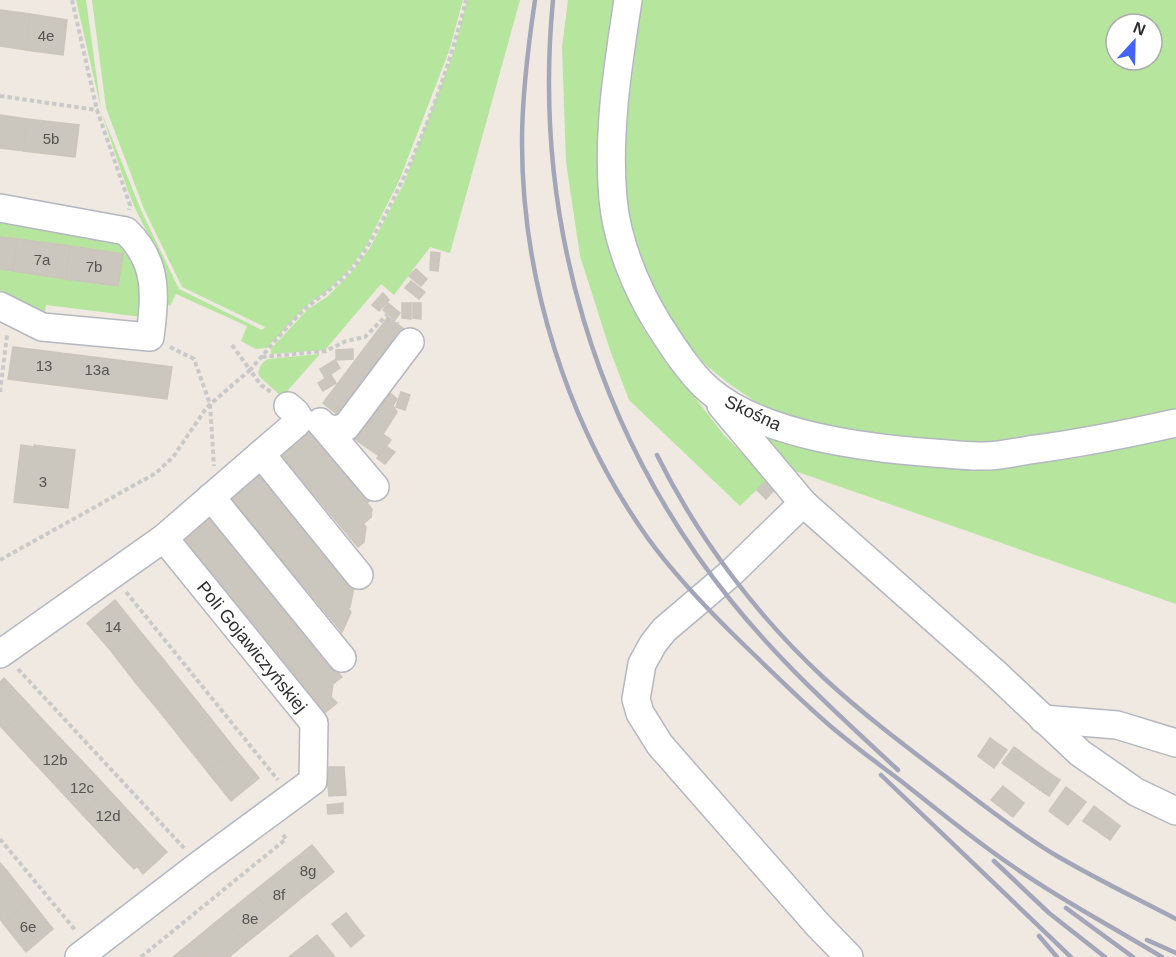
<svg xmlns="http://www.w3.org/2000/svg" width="1176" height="957" viewBox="0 0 1176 957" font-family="Helvetica,sans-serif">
  <rect width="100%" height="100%" fill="#efe9e1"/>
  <!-- green -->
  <g fill="#b6e59e" fill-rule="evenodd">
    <polygon points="76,0 86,0 101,109"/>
    <path d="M92,0h371l-14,51 -50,130 -33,65 -17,24 -23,22 -20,14 -39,42 -11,1 -15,-8 6,-15 -71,-32 -6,12 -3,-3c4,-36 -18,-64 -32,-95 -13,-31 -23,-65 -34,-97l40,99 38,79 83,41 3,-3 -83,-40 -38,-78 -38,-101z"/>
    <polygon points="467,0 520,0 450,253 430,247 394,295 381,284 325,350 271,354 271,349 308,309 327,297 351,273 370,248 404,183 454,51"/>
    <polygon points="568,0 617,0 617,259 628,299 644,330 668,366 686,386 724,435 768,479 740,506 629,400 610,350 580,256 566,162 562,47"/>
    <path d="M642,0h534v411l-98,23 -99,9 -58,-2 -93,-15 -51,-13 -21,-11 -28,-19 -22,-18 -25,-27 -31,-52 -21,-60 -6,-32 2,-60zM1116,24h36v36h-36z"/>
    <polygon points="0,223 125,240 139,261 142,317 46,305 44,319 0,295"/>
    <path d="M320,354l-38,43 -23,-21c-2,-7 3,-14 9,-17z"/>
    <polygon points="736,414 880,458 986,470 1083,457 1176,433 1176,604 792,470"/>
  </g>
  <!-- building -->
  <g fill="#cbc7bf" stroke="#cbc5ba" stroke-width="1.5">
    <polygon points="0,10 30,14 26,50 0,46"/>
    <polygon points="30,14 67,20 63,55 26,50"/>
    <polygon points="0,115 27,119 24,151 0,148"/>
    <polygon points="27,119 79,125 75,157 24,151"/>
    <polygon points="0,237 17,239 13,271 0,269"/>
    <polygon points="17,239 70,246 66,279 13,271"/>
    <polygon points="70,246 123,254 118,286 66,279"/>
    <polygon points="431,252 440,253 438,271 430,270"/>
    <polygon points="416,269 427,279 421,286 409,276"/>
    <polygon points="411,281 425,292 419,299 405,288"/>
    <polygon points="383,293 389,300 379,311 372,305"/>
    <polygon points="388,303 400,313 395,320 383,310"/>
    <polygon points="402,303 411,303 411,319 402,318"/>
    <polygon points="413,303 421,303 421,319 413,318"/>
    <polygon points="388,317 404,329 338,415 323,403"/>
    <polygon points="13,347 172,367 167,399 8,379"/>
    <polygon points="353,349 353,359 336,360 336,350"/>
    <polygon points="335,360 340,368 325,378 320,369"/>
    <polygon points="331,375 336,383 323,391 318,383"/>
    <polygon points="401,392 410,395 405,410 396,407"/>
    <polygon points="390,393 397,399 393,406 397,412 383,434 391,440 379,456 355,439"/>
    <polygon points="308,425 370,500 367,503 372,509 371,517 363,524 366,527 364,542 358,547 277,450"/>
    <polygon points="21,445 34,447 34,445 75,450 68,508 14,502"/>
    <polygon points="386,446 395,452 385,464 377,458"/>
    <polygon points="257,468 354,587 350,607 348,608 351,612 342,632 227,494"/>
    <polygon points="765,482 774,490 766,499 757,490"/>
    <polygon points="207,510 342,677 333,684 331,697 337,703 322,715 177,536"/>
    <polygon points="115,600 139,630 112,652 87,623"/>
    <polygon points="139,630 163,659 135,682 112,652"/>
    <polygon points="163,659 187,689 160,712 135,682"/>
    <polygon points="4,678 29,705 4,730 0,726 0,682"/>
    <polygon points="187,689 211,719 183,741 160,712"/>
    <polygon points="29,705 55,733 29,757 4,730"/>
    <polygon points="211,719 234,748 207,771 183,741"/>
    <polygon points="55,733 82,761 56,786 29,757"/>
    <polygon points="990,738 1007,750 994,768 978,756"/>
    <polygon points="1014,747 1052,775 1040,790 1002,763"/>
    <polygon points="234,748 259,778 231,801 207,771"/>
    <polygon points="82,761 108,789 82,814 56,786"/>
    <polygon points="326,767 344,767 346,795 329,796"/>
    <polygon points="1052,775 1060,780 1049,796 1040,790"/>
    <polygon points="1003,786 1024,803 1013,817 991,800"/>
    <polygon points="1066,787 1086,802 1068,825 1049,811"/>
    <polygon points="108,789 134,817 108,842 82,814"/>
    <polygon points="343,803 343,813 328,814 327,805"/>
    <polygon points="1094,806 1120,826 1110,840 1083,821"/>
    <polygon points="134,817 160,845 134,869 108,842"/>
    <polygon points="160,845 167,852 143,874 137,866"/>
    <polygon points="312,845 334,872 305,895 283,868"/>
    <polygon points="0,863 7,871 0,877"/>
    <polygon points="283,868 305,895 276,919 253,892"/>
    <polygon points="7,871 30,900 3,923 0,919 0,877"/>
    <polygon points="253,892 276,919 246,943 223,916"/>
    <polygon points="30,900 53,929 26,952 3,923"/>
    <polygon points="346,913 364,936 351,947 332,924"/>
    <polygon points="223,916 246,943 229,957 207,957 194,940"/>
    <polygon points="317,935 335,957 289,957"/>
    <polygon points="194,940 207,957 173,957 183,949"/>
  </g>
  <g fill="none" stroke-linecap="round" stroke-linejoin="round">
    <defs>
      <g id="minor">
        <path d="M628,0c-10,65 -21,133 -15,199 4,42 22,87 44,123 14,22 33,52 52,68 53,46 158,58 225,63 15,1 30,3 45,3 16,1 33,-3 50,-6 49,-6 98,-16 147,-27"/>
        <path d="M0,208l126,23c33,32 29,65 24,106l-108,-10 -42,-21"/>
        <polyline points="721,405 803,503 994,672 1080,753 1136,792 1176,811"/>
        <polyline points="320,422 375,487"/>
        <polyline points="325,427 334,430 346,427 410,342"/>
        <polyline points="261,454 359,575"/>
        <polyline points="211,497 342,658"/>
        <polyline points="803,503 731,573 664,630 653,644 642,664 636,699 640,713 660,745 818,925 849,957"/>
        <polyline points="164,538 297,423 299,418 296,413 288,406"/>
        <polyline points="0,654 164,538 314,723 313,781 199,865 79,957"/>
        <polyline points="1043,719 1117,725 1176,743"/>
      </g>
    </defs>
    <!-- minor casing -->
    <use href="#minor" stroke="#b4b7c1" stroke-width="30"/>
    <!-- path -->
    <g stroke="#c9c9c9" stroke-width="4" stroke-dasharray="4.5 3" stroke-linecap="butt">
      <polyline points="72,0 97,110"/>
      <polyline points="0,96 97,110 130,205 129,210"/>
      <path d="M232,345l18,25c18,-20 35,-42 55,-61 15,-13 32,-23 45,-38 13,-14 22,-33 32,-50 36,-67 66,-147 84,-221"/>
      <polyline points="170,347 194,359 210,404 214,466"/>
      <polyline points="262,357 326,351 346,341 365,337 387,315 398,324"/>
      <polyline points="0,392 7,335"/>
      <polyline points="0,560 156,473 173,457 207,407 250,370 261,385 271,392"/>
      <polyline points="126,592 278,780"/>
      <polyline points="18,669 184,848"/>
      <polyline points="0,839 76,931"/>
      <polyline points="141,957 286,839 282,833"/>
    </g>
    <!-- minor -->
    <use href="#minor" stroke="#fff" stroke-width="27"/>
    <!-- rail -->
    <g stroke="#a3a6b8" stroke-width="4.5">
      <path d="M535,0c-7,47 -13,94 -13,142 0,138 45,282 125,395 28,39 61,73 95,106 28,27 56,55 86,81 23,20 48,38 73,57 37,29 74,60 113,86 47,33 99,60 148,90"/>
      <path d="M553,0c-21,217 42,432 179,602 50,62 109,115 166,168"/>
      <path d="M657,455c41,83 100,161 168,224 38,35 79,66 120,97 35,26 69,54 107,77 40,24 82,44 124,66"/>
      <polyline points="881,775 1071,957"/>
      <polyline points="994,861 1049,913 1105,957"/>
      <polyline points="1066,908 1133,957"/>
      <polyline points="1039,936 1057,957"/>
      <polyline points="1147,940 1176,953"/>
    </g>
  </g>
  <g text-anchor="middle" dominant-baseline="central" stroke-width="5" stroke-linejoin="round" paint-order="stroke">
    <!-- number labels -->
    <g font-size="15" fill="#555452">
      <text x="46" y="35">4e</text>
      <text x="51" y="138">5b</text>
      <text x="42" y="259">7a</text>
      <text x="94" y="266">7b</text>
      <text x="44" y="365">13</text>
      <text x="97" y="369">13a</text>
      <text x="43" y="481">3</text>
      <text x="113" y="626">14</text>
      <text x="55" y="759">12b</text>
      <text x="82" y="787">12c</text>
      <text x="108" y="815">12d</text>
      <text x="308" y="870">8g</text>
      <text x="279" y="894">8f</text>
      <text x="250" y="918">8e</text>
      <text x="28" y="926">6e</text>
    </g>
    <!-- street labels -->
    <g font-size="18" fill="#2e2e2e" stroke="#fff">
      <text transform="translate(753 413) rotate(25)">Skośna</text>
      <text transform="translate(252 647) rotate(51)">Poli Gojawiczyńskiej</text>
    </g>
  </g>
  <!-- north arrow -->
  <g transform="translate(1134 42) rotate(22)"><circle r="28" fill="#ffffff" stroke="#ababab" stroke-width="1.5"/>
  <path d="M0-4.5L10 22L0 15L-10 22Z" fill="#4264fb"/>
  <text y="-9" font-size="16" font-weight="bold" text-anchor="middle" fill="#2e2e2e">N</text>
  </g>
</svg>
